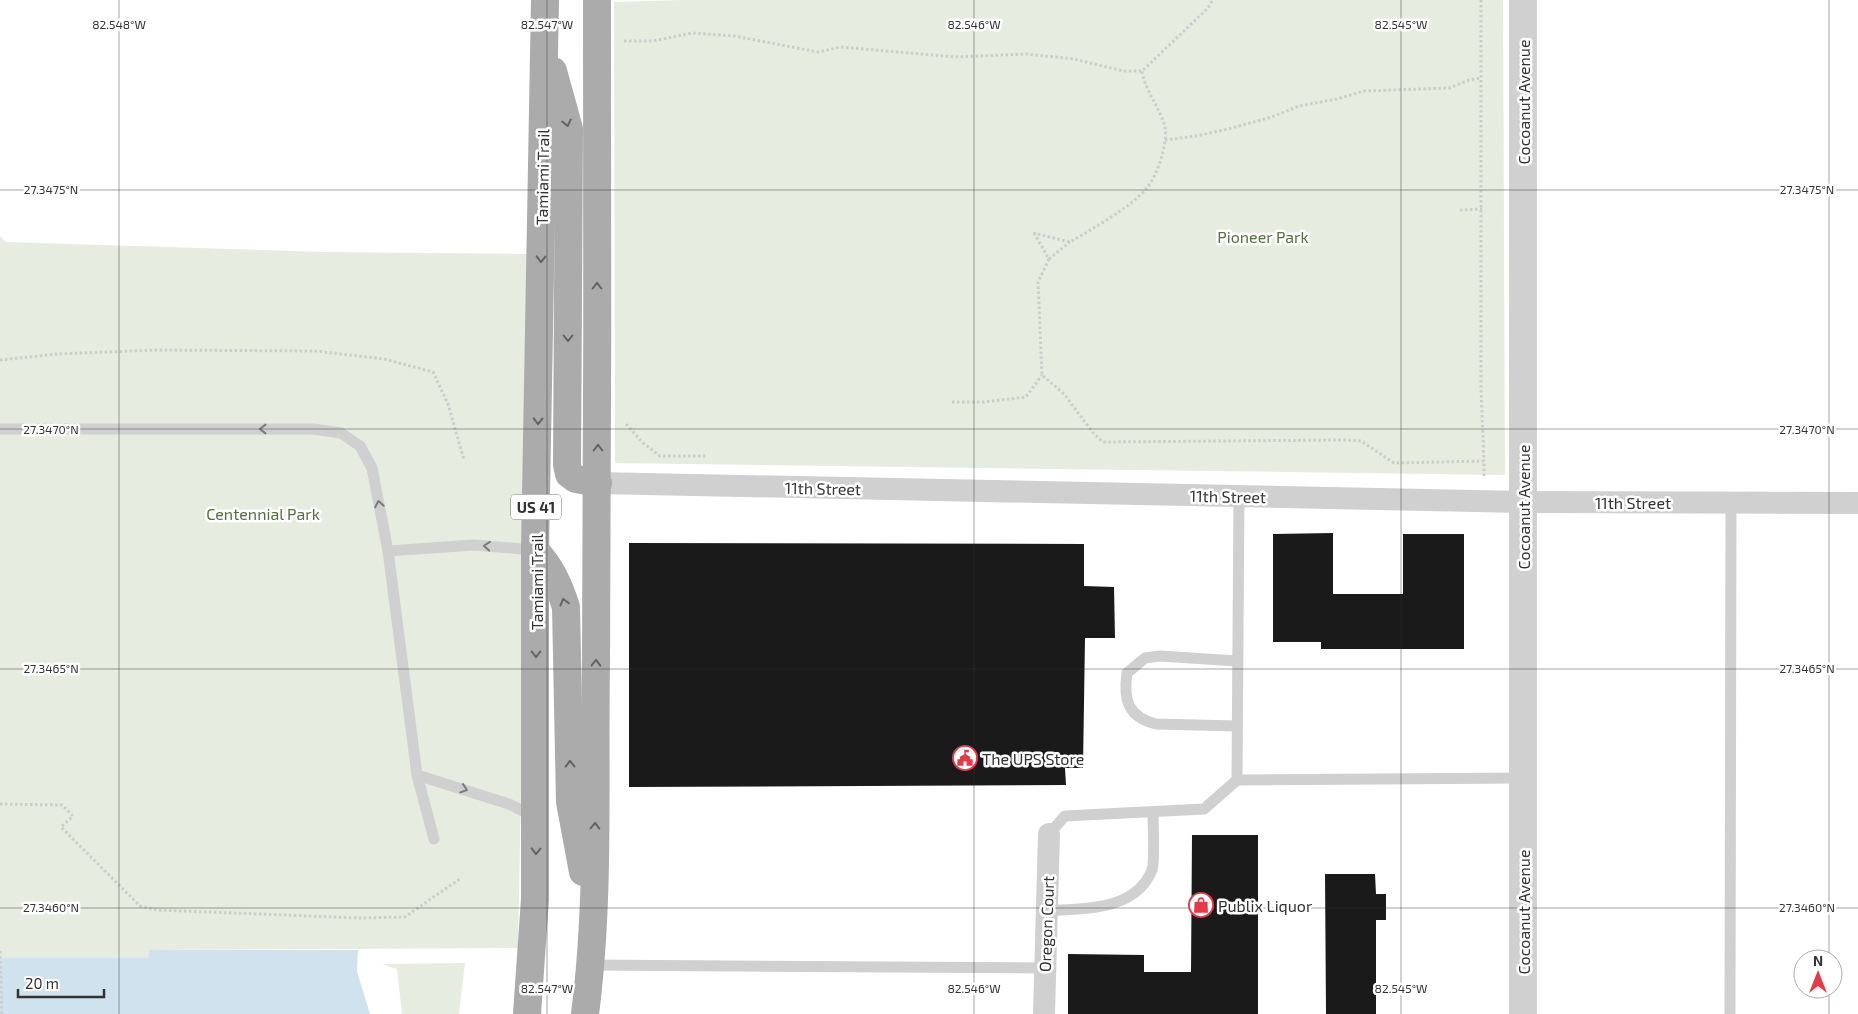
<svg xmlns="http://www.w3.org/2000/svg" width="1858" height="1014" viewBox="0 0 1858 1014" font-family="'Exo 2',sans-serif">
  <rect width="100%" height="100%" fill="#fff"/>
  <!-- green -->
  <g fill="#e6ecdf">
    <polygon points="684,0 1503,0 1505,475 615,463 614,2"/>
    <polygon points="0,236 6,242 324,252 531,254 518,948 149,950 148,958 0,958"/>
    <polygon points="465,963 459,1014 402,1014 397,969 382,964"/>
  </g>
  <!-- water -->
  <polygon fill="#cfe2ee" points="149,950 358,950 357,972 370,1014 0,1014 0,958 148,958"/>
  <!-- building -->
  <g fill="#1a1a1a">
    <polygon points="1333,533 1333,594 1403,594 1403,534 1464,534 1464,649 1321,649 1321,642 1273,642 1273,534"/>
    <polygon points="629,543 1084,544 1084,586 1114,587 1115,638 1085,638 1083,768 1065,768 1066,785 629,787"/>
    <polygon points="1192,835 1258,835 1258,1014 1068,1014 1068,954 1144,955 1144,972 1191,972"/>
    <polygon points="1325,874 1375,874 1376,894 1386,894 1386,920 1376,920 1376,1014 1326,1014"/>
  </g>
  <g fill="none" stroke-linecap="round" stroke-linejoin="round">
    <!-- path -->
    <g stroke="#cdcdcd" stroke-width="3" stroke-dasharray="2.5 2.5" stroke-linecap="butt">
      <polyline points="1481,0 1481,390 1484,461"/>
      <polyline points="624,41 653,41 692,33 734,36 818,52 841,47 955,57 1027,54 1074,59 1123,71 1142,71 1207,9 1213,0"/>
      <polyline points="1165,140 1196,136 1228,129 1272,117 1299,106 1337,99 1364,91 1449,88 1469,80 1481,78"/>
      <polyline points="1460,210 1482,209"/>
      <path d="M1033,233l37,9c22,-13 60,-34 76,-53 11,-12 22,-46 19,-61 -4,-20 -20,-36 -23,-57"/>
      <polyline points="1034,233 1049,259 1070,242"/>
      <polyline points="1049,259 1038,282 1042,375 1064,394 1094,434 1103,442 1345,440 1361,441 1394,463 1484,461 1484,476"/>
      <polyline points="0,360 58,354 156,350 315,351 384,359 433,372 448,404 464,460"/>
      <polyline points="952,402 984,402 1026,397 1042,375"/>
      <polyline points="626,424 643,443 660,456 705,456"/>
      <polyline points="0,804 62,805 73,816 61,827 140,906 157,910 360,918 405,917 461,878"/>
      <polyline points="0,951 2,1014"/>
    </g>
    <!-- service -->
    <g stroke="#d0d0d0" stroke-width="11">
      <polyline points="0,429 313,429 341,433 360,446 372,468 388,551 417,775 434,839"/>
      <polyline points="388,551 474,545 535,550"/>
      <path d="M1237,661l-77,-5 -15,2 -18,15c-4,27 1,44 29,51l81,2"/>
      <polyline points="417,775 509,804 533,816"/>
      <polyline points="1237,780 1523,778"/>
      <polyline points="1049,834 1065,816 1204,809 1237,780 1239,496"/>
      <path d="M1046,911c37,-3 89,1 106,-41 3,-9 1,-46 1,-58"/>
      <polyline points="589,965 1044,968"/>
      <polyline points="1730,1014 1731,503"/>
    </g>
    <!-- minor -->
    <g stroke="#d0d0d0" stroke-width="22">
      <polyline points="598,483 1523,502 1858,503"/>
      <polyline points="1044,1014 1049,834"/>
    </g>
    <!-- tertiary -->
    <polyline stroke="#d0d0d0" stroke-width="28" points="1523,1014 1523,0"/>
    <!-- primary -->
    <g stroke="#ababab" stroke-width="28">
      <polyline points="553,71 569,129 567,465 569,474 576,479 598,483"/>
      <path d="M535,550c16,17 24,35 31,57l4,195 13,70"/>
      <polyline points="527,1014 535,899 535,550 545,0"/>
      <path d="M585,1014c15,-116 9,-235 11,-351 2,-221 1,-442 1,-663"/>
    </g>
  </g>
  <!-- one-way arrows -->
  <defs><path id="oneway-chevron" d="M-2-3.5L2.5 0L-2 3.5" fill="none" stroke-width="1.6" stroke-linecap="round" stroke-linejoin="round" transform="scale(1.25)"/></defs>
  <g stroke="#636363">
    <use href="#oneway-chevron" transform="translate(567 123) rotate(77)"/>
    <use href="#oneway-chevron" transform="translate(541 259) rotate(91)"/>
    <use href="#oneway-chevron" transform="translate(597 286) rotate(-90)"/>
    <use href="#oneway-chevron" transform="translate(568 338) rotate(90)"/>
    <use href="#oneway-chevron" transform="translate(538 421) rotate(91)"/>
    <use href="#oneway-chevron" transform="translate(598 448) rotate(-90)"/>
    <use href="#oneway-chevron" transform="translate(564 602) rotate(-105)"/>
    <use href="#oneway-chevron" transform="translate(536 654) rotate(90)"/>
    <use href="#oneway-chevron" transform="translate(596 663) rotate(-89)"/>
    <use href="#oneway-chevron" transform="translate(570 764) rotate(-91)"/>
    <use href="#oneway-chevron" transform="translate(595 826) rotate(-89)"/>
    <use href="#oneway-chevron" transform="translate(536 851) rotate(91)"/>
  </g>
  <g stroke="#7a7a7a">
    <use href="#oneway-chevron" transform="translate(263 429) rotate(-180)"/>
    <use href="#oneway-chevron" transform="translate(379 504) rotate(-100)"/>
    <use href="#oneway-chevron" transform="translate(487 546) rotate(-175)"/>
    <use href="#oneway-chevron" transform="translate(464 789) rotate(18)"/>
  </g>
  <!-- ticks -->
  <path fill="none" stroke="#333" stroke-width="1" stroke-opacity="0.45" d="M119,0v1014M547,0v1014M974,0v1014M1401,0v1014M1829,0v959M0,190h1858M0,429h1858M0,669h1858M0,908h1858M1829,989v25"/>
  <!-- icons -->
  <defs>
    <symbol id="civic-ring" viewBox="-11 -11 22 22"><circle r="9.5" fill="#fff" stroke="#e63946" stroke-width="1.5"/><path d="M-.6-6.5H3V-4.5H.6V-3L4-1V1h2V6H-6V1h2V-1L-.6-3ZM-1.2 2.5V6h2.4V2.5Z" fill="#e63946"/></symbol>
    <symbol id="shop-ring" viewBox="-11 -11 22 22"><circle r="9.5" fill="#fff" stroke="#e63946" stroke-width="1.5"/><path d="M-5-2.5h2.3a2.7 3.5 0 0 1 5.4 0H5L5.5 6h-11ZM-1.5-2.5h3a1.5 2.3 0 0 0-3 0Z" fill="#e63946"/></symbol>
  </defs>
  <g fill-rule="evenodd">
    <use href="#civic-ring" x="951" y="744" width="28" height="28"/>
    <use href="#shop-ring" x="1187" y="891" width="28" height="28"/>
  </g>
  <g text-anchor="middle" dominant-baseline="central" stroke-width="5" stroke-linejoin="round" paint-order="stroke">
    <!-- shield labels -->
    <rect fill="#fff" stroke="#707070" stroke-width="1" x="511" y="494.5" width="50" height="25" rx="4"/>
    <g font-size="15" font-weight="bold" fill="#333">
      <text x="536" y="507">US 41</text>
    </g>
    <!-- street labels -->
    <g font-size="16" fill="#333" stroke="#fff">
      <text transform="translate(1523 102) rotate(-90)">Cocoanut Avenue</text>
      <text transform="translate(542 177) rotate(-89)">Tamiami Trail</text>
      <text transform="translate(823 488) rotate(1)">11th Street</text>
      <text transform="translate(1228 496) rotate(1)">11th Street</text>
      <text x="1633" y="502">11th Street</text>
      <text transform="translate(1523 507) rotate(-90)">Cocoanut Avenue</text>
      <text transform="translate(536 582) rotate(-90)">Tamiami Trail</text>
      <text transform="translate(1523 912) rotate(-90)">Cocoanut Avenue</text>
      <text transform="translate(1046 924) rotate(-88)">Oregon Court</text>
    </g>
    <!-- park labels -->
    <g font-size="16" fill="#56703f" stroke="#fff">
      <text x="1263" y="236">Pioneer Park</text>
      <text x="263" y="513">Centennial Park</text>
    </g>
    <!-- poi labels -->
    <g font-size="16" fill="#333" stroke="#fff" text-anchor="start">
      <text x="982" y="758">The UPS Store</text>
      <text x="1218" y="905">Publix Liquor</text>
    </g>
  </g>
  <g font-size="12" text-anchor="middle" fill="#333" stroke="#fff" stroke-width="5" stroke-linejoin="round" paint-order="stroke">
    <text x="119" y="29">82.548°W</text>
    <text x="547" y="29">82.547°W</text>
    <text x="974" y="29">82.546°W</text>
    <text x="1401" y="29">82.545°W</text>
    <text x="51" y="194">27.3475°N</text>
    <text x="1807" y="194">27.3475°N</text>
    <text x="51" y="434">27.3470°N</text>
    <text x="1807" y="434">27.3470°N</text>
    <text x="51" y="673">27.3465°N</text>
    <text x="1807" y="673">27.3465°N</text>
    <text x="51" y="912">27.3460°N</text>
    <text x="1807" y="912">27.3460°N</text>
    <text x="547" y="993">82.547°W</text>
    <text x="974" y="993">82.546°W</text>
    <text x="1401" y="993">82.545°W</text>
  </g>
  <!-- north arrow -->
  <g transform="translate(1818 974)"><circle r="24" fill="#ffffff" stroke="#adadad"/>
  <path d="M0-4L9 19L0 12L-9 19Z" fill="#e63946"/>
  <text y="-8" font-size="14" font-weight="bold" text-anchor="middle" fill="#333333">N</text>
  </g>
  <!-- scale -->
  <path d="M18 989v8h86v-8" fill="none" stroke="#333333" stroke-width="2.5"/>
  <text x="25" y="989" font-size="15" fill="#333333" stroke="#ffffff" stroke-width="4" paint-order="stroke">20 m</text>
</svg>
